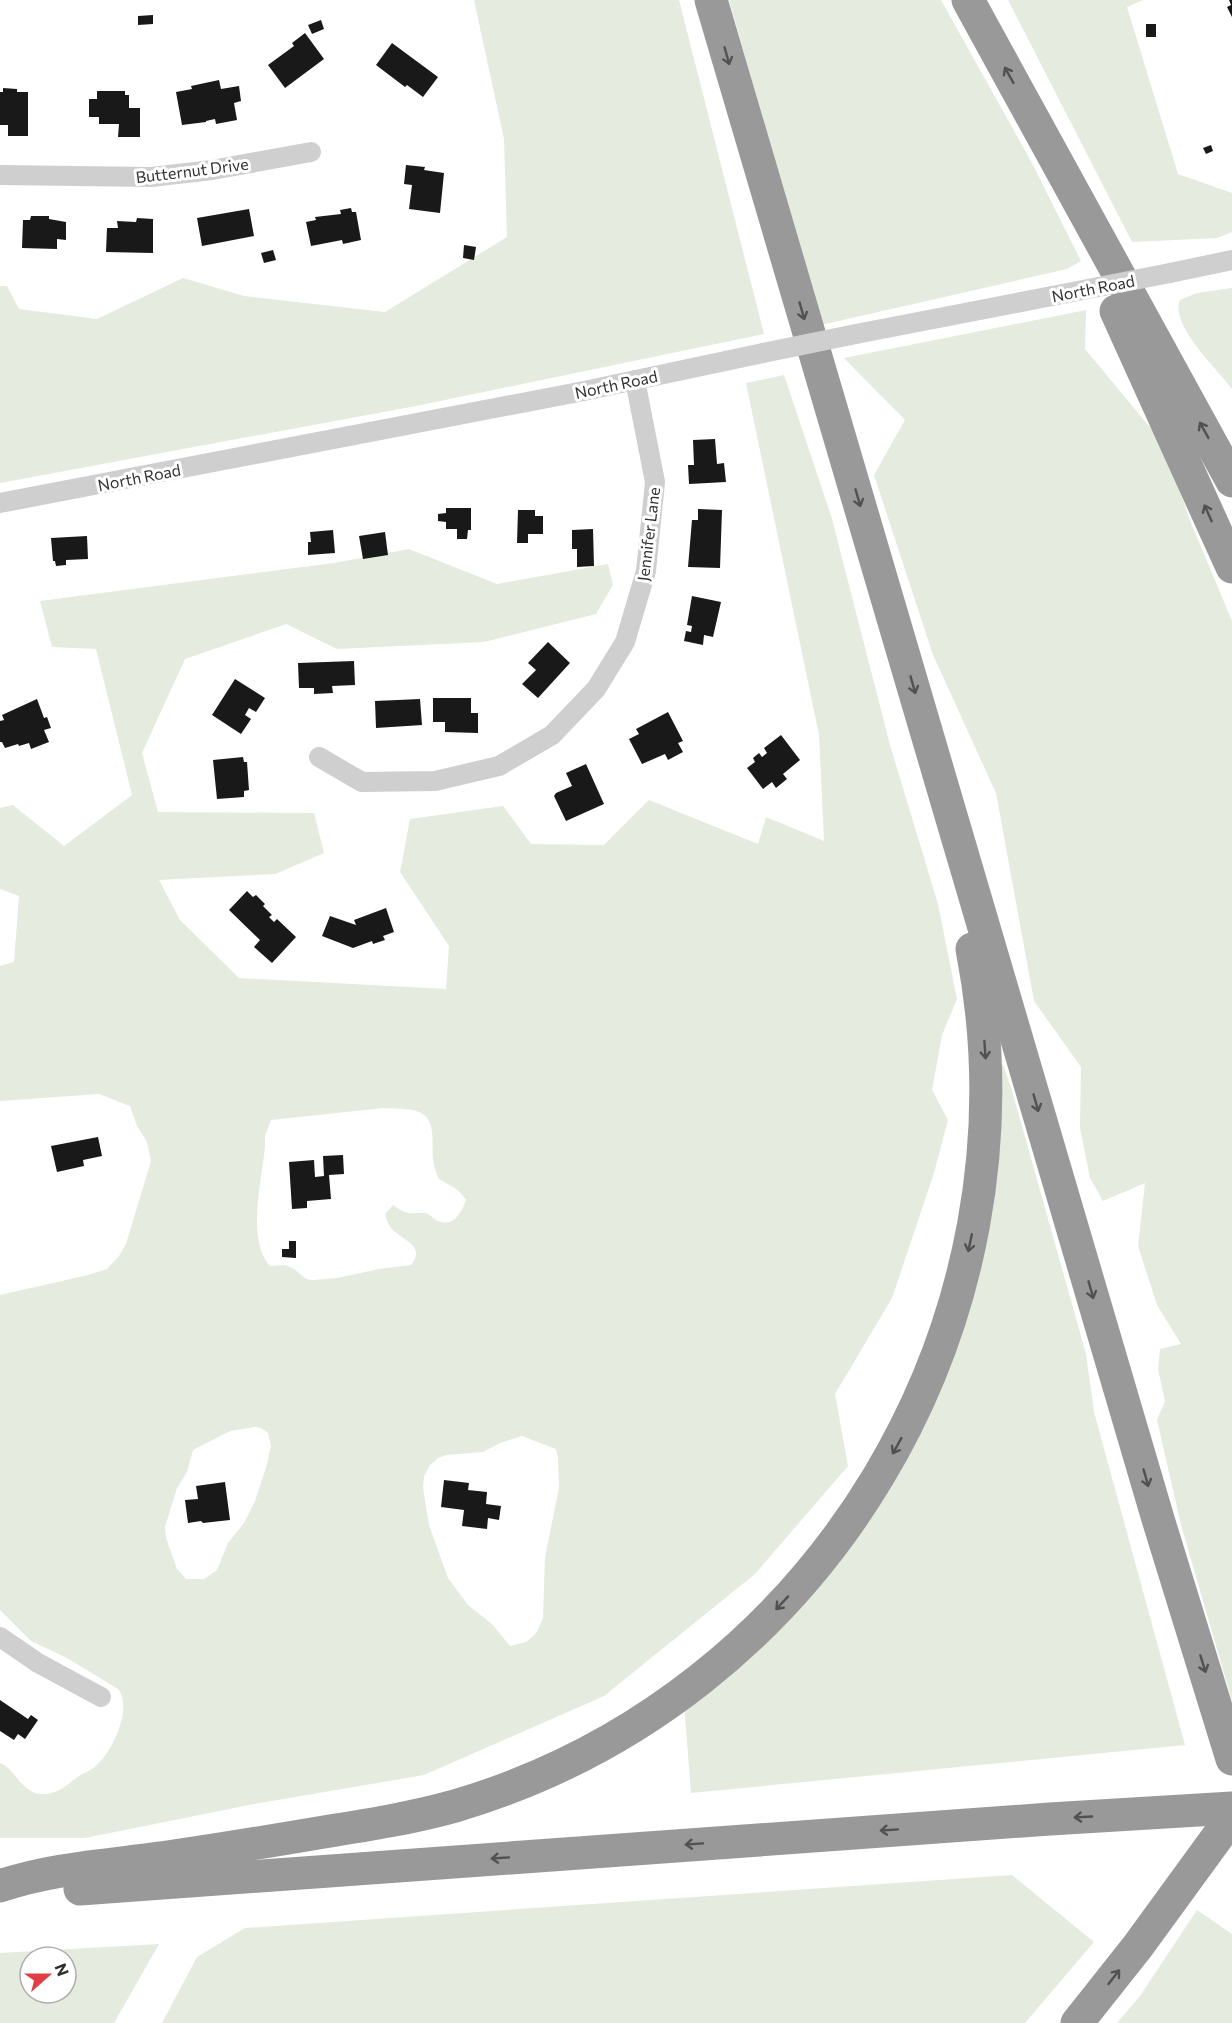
<svg xmlns="http://www.w3.org/2000/svg" width="1232" height="2023" viewBox="0 0 1232 2023" font-family="Commissioner,sans-serif">
  <rect width="100%" height="100%" fill="#fff"/>
  <!-- green -->
  <g fill="#e5ebde" fill-rule="evenodd">
    <polygon points="474,0 679,0 764,334 416,406 0,483 0,286 7,286 19,309 97,319 183,278 244,296 385,312 507,237 504,139"/>
    <polygon points="729,0 941,0 1032,163 1081,261 1067,269 821,325"/>
    <polygon points="1008,0 1143,0 1127,7 1178,174 1232,193 1232,232 1217,238 1132,242"/>
    <path d="M1232,288v101c-14,-20 -62,-63 -52,-89l17,-7z"/>
    <polygon points="1086,310 1085,349 1163,443 1191,523 1232,621 1232,1701 1181,1525 1157,1420 1165,1401 1158,1369 1160,1349 1181,1344 1157,1305 1138,1246 1145,1183 1103,1201 1090,1178 1080,1128 1081,1067 1034,1001 996,793 933,655 874,475 905,420 844,358"/>
    <path d="M784,375l48,144 58,226 48,159 19,95 -15,36 -10,55 16,30 -14,53 -42,125 -57,96 13,72 -93,108 -151,122 -180,79 -170,29 -169,34h-85v-75c14,4 22,32 43,31 15,0 21,-7 32,-15 7,-6 16,-8 23,-15 15,-14 35,-57 20,-75l-51,-31 -36,-17 -31,-31v-315l88,-20 19,-6 12,-13 7,-12 25,-83 -4,-19 -10,-16 -7,-20 -31,-12 -99,7v-135l14,-4 5,-66 -19,-7v-81l13,-3 51,41 68,-51 -36,-146 -44,-2 -12,-46 294,-38 75,-14 88,35 111,-20 5,21 -17,29 -112,28 -147,7 -51,-25 -101,35 -43,94 16,59 156,1 10,40 -49,21 -116,6 21,40 59,58 207,11 3,-43 -49,-74 10,-53 93,-13 28,38 73,1 45,-45 109,44 8,-27 58,24 -5,-106 -73,-352zM383,1108c10,1 25,0 33,3 22,6 15,32 17,49 1,6 3,12 5,18 11,8 19,8 28,22 -5,14 -14,29 -30,20 -4,-3 -8,-7 -12,-7 -16,0 -17,2 -31,-8l-8,9c1,4 3,10 6,14 10,12 36,17 20,37l-32,4 -42,9 -24,2 -7,-1 -12,-10 -9,-4 -15,1c-24,-25 -8,-87 -5,-119v-11l6,-16zM255,1427l6,1 7,5 3,13 -5,22 -11,33 -11,22 -16,20 -11,27 -13,9h-18l-9,-10 -11,-31 -1,-11 12,-39 10,-16 6,-22 37,-19zM522,1436l34,13 2,9 1,30 -14,69 -2,61 -6,14 -5,5 -6,5 -16,4 -18,-22 -24,-19 -20,-27 -19,-53 -6,-37 1,-12 6,-11 8,-7 8,-3 37,-3 17,-9z"/>
    <polygon points="1003,1064 1013,1094 1086,1354 1094,1412 1185,1745 691,1793 684,1703 934,1397 995,1066"/>
    <polygon points="1012,1875 1094,1942 1025,2023 162,2023 197,1957 245,1928"/>
    <polygon points="1197,1910 1232,1934 1232,2023 1117,2023 1140,1996"/>
    <path d="M159,1944l-45,79h-114v-70zM30,1957h36v36h-36z"/>
  </g>
  <!-- building -->
  <g fill="#191919">
    <polygon points="1229,0 1232,0 1232,17 1227,7 1231,5"/>
    <polygon points="153,15 153,24 138,25 138,16"/>
    <polygon points="321,20 324,29 312,34 308,25"/>
    <rect x="1146" y="24" width="10" height="13"/>
    <polygon points="305,33 324,59 285,88 268,65 294,46 292,43"/>
    <polygon points="392,43 438,77 423,97 407,85 405,87 376,65"/>
    <polygon points="219,80 221,89 239,86 241,101 234,103 237,120 216,124 215,119 206,121 206,122 182,125 176,92 192,89 191,86"/>
    <polygon points="3,88 17,89 17,92 28,92 28,136 8,136 8,125 0,125 0,92 3,92"/>
    <polygon points="97,91 125,91 125,95 129,95 129,108 140,108 140,137 118,137 119,124 99,124 99,117 89,117 89,99 97,99"/>
    <polygon points="1211,145 1213,151 1206,154 1203,148"/>
    <polygon points="406,165 425,167 424,170 444,173 440,213 409,209 412,185 404,184"/>
    <polygon points="351,208 352,212 356,212 361,240 343,244 342,240 311,246 306,222 316,220 315,217 341,214 340,210"/>
    <polygon points="249,209 254,236 202,246 197,218"/>
    <polygon points="31,216 49,216 49,219 66,222 66,240 57,239 57,249 22,248 23,220 30,220"/>
    <polygon points="137,218 153,219 153,253 106,252 107,228 118,228 117,221 136,222"/>
    <polygon points="464,245 476,247 474,260 463,258"/>
    <polygon points="273,250 276,260 264,263 261,253"/>
    <polygon points="715,439 717,464 724,463 726,482 689,484 688,465 694,465 693,440"/>
    <polygon points="446,508 471,508 471,530 468,530 467,539 457,539 457,529 446,529 446,522 438,521 438,514 446,513"/>
    <polygon points="698,509 722,510 720,568 688,567 692,520 698,520"/>
    <polygon points="518,510 535,510 535,516 543,516 543,534 528,534 528,543 517,543"/>
    <polygon points="593,529 594,566 577,567 577,549 572,549 572,530"/>
    <polygon points="333,530 335,553 308,555 308,542 311,542 310,532"/>
    <polygon points="385,532 388,555 363,559 359,536"/>
    <polygon points="87,536 88,559 66,560 66,565 56,566 55,561 53,561 51,538"/>
    <polygon points="692,596 721,602 713,637 704,635 703,645 684,641 686,631 691,632 692,626 687,625"/>
    <polygon points="548,642 570,663 538,698 522,684 536,670 528,663"/>
    <polygon points="354,661 355,685 332,686 333,693 314,694 314,688 299,688 298,663"/>
    <polygon points="235,679 265,698 256,712 249,708 245,715 251,719 241,734 212,715"/>
    <polygon points="433,698 471,698 471,713 478,713 478,733 445,732 445,722 433,722"/>
    <polygon points="37,699 44,718 47,717 51,728 44,730 49,742 31,749 29,743 19,746 18,744 5,748 2,742 0,742 0,721 4,720 2,715"/>
    <polygon points="420,699 422,725 376,728 375,701"/>
    <polygon points="668,712 683,741 678,743 683,752 668,760 665,754 642,764 629,739 639,734 636,729"/>
    <polygon points="781,735 800,760 783,774 787,779 776,788 772,782 763,789 747,768 755,762 753,758 759,753 762,757 767,753 764,748"/>
    <polygon points="243,757 244,762 247,762 249,790 244,791 244,797 217,799 213,760"/>
    <polygon points="586,764 604,804 566,821 554,796 556,793 572,786 566,773"/>
    <polygon points="247,891 253,897 256,895 265,904 263,906 272,915 269,917 274,922 277,919 296,937 272,963 254,947 260,940 229,910"/>
    <polygon points="386,908 394,932 383,936 385,940 373,944 372,941 353,948 322,936 330,916 356,925 354,920"/>
    <polygon points="98,1137 102,1156 83,1160 84,1166 57,1172 51,1146"/>
    <polygon points="343,1155 344,1174 329,1175 331,1199 307,1201 307,1208 292,1209 289,1162 314,1160 315,1177 324,1176 323,1156"/>
    <polygon points="289,1241 296,1241 296,1258 282,1257 282,1249 289,1249"/>
    <polygon points="444,1480 469,1483 468,1490 487,1492 486,1504 501,1506 499,1520 488,1518 487,1529 462,1526 464,1510 441,1507"/>
    <polygon points="225,1482 230,1520 203,1523 201,1521 188,1523 185,1500 198,1499 196,1486"/>
    <polygon points="0,1700 28,1719 31,1715 38,1720 25,1739 18,1734 14,1740 0,1731"/>
  </g>
  <g fill="none" stroke-linecap="round" stroke-linejoin="round">
    <!-- street -->
    <g stroke="#cfcfcf" stroke-width="20">
      <polyline points="0,175 151,177 212,170 311,152"/>
      <polyline points="1170,273 1232,260"/>
      <polyline points="856,334 1052,296"/>
      <polyline points="0,503 584,391 763,353"/>
      <polyline points="319,757 362,782 435,781 499,766 552,735 596,689 625,642 646,571 655,482 635,380"/>
      <polyline points="0,1637 38,1663 101,1697"/>
    </g>
    <!-- highway -->
    <g stroke="#999" stroke-width="33">
      <polyline points="711,0 1158,1519 1232,1759"/>
      <polyline points="968,0 1232,481"/>
      <polyline points="1116,311 1232,567"/>
      <path d="M0,1886c47,-16 97,-20 146,-26 60,-8 119,-18 178,-28 44,-7 88,-14 131,-26 366,-108 590,-484 517,-857"/>
      <polyline points="80,1889 1050,1819 1232,1808"/>
      <polyline points="1077,2023 1138,1946 1232,1817"/>
    </g>
    <!-- street-bridge -->
    <g stroke="#cfcfcf" stroke-width="20">
      <polyline points="1052,296 1170,273"/>
      <polyline points="763,353 856,334"/>
    </g>
  </g>
  <!-- one-way arrows -->
  <defs><path id="oneway-shaft" d="M-6 0H5M1.5-3L5.5 0L1.5 3" fill="none" stroke-width="1.6" stroke-linecap="round" stroke-linejoin="round" transform="scale(1.5)"/></defs>
  <g stroke="#515151">
    <use href="#oneway-shaft" transform="translate(727 56) rotate(74)"/>
    <use href="#oneway-shaft" transform="translate(1009 75) rotate(-119)"/>
    <use href="#oneway-shaft" transform="translate(802 311) rotate(74)"/>
    <use href="#oneway-shaft" transform="translate(1204 430) rotate(-119)"/>
    <use href="#oneway-shaft" transform="translate(858 498) rotate(74)"/>
    <use href="#oneway-shaft" transform="translate(1208 513) rotate(-114)"/>
    <use href="#oneway-shaft" transform="translate(913 685) rotate(74)"/>
    <use href="#oneway-shaft" transform="translate(985 1050) rotate(86)"/>
    <use href="#oneway-shaft" transform="translate(1036 1103) rotate(74)"/>
    <use href="#oneway-shaft" transform="translate(970 1243) rotate(102)"/>
    <use href="#oneway-shaft" transform="translate(1091 1290) rotate(74)"/>
    <use href="#oneway-shaft" transform="translate(897 1446) rotate(119)"/>
    <use href="#oneway-shaft" transform="translate(1146 1478) rotate(74)"/>
    <use href="#oneway-shaft" transform="translate(782 1603) rotate(133)"/>
    <use href="#oneway-shaft" transform="translate(1203 1664) rotate(73)"/>
    <use href="#oneway-shaft" transform="translate(1083 1817) rotate(177)"/>
    <use href="#oneway-shaft" transform="translate(889 1830) rotate(176)"/>
    <use href="#oneway-shaft" transform="translate(694 1844) rotate(176)"/>
    <use href="#oneway-shaft" transform="translate(500 1858) rotate(176)"/>
    <use href="#oneway-shaft" transform="translate(1114 1977) rotate(-52)"/>
  </g>
  <g text-anchor="middle" dominant-baseline="central" stroke-width="6" stroke-linejoin="round" paint-order="stroke">
    <!-- street labels -->
    <g font-size="16" fill="#323232" stroke="#fff">
      <text transform="translate(192 170) rotate(-7)">Butternut Drive</text>
      <text transform="translate(1093 288) rotate(-11)">North Road</text>
      <text transform="translate(616 384) rotate(-12)">North Road</text>
      <text transform="translate(139 477) rotate(-11)">North Road</text>
      <text transform="translate(648 534) rotate(-83)">Jennifer Lane</text>
    </g>
  </g>
  <!-- north arrow -->
  <g transform="translate(48 1975) rotate(69)"><circle r="28" fill="#ffffff" stroke="#adadad" stroke-width="1.5"/>
  <path d="M0-4.5L10 22L0 15L-10 22Z" fill="#e03e44"/>
  <text y="-9" font-size="16" font-weight="bold" text-anchor="middle" fill="#323232">N</text>
  </g>
</svg>
